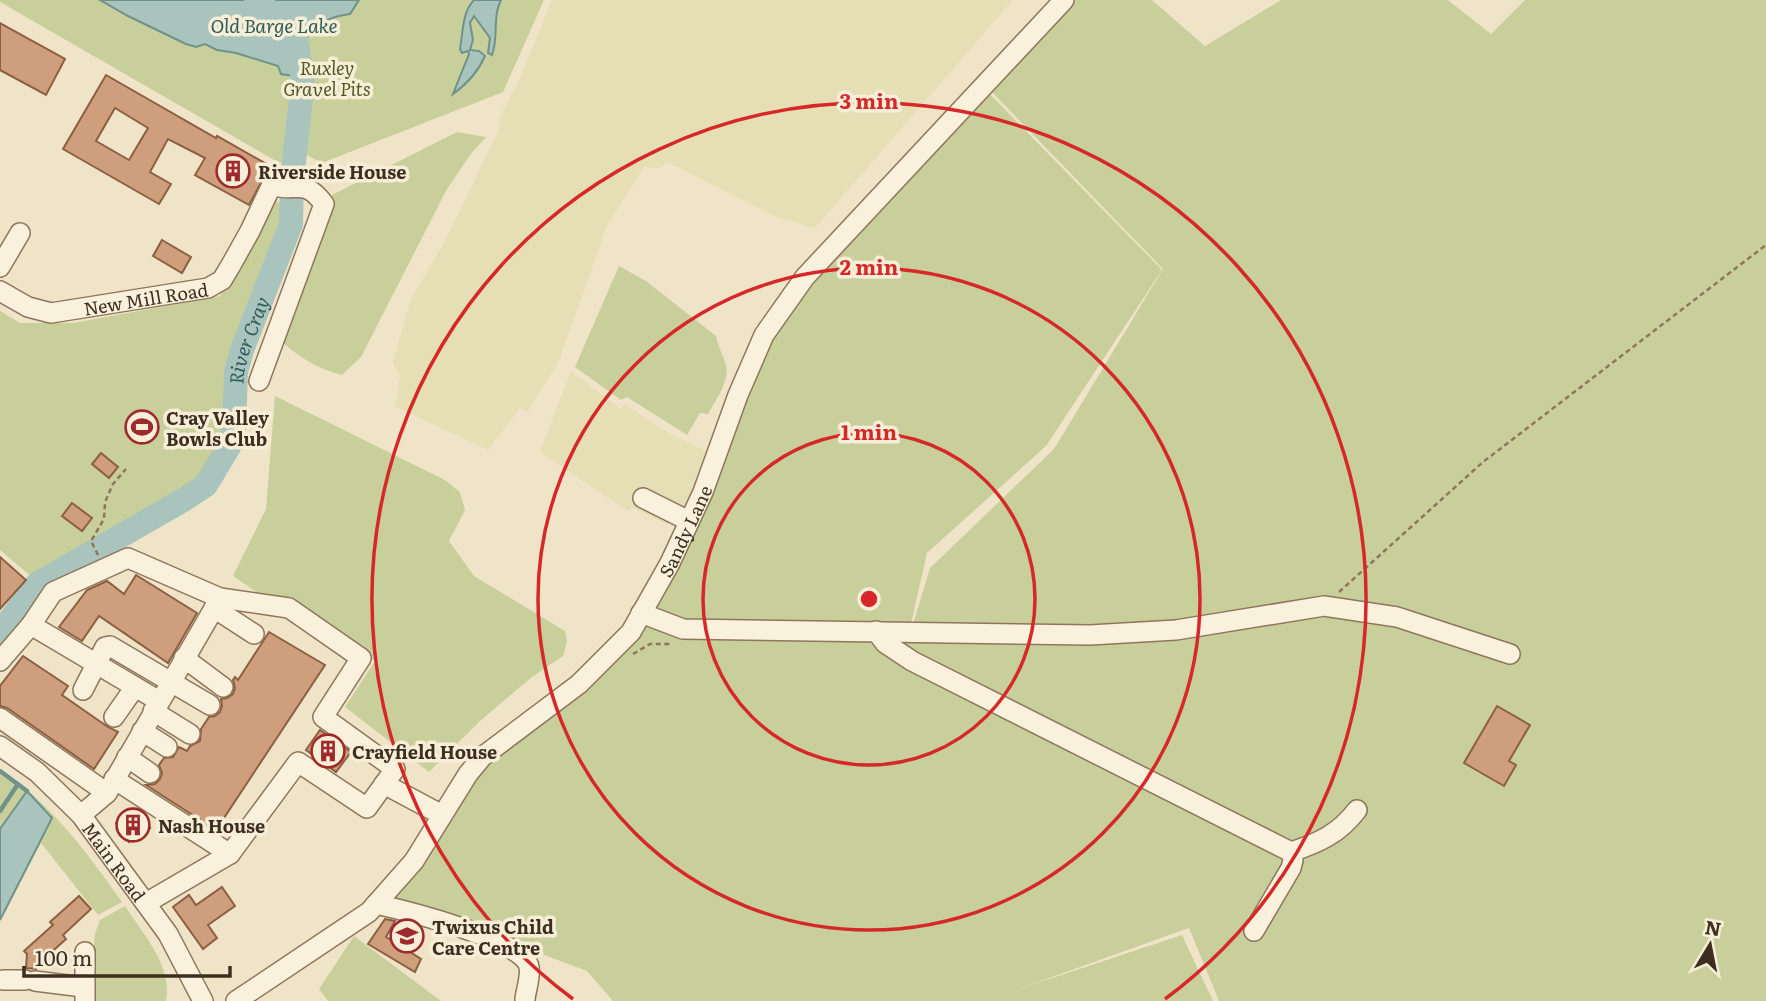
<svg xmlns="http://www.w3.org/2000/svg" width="1766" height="1001" viewBox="0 0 1766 1001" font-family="Literata,serif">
  <rect width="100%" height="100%" fill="#f0e4c8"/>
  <!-- farmland -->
  <g fill="#e6deb5">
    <polygon points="552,0 1013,0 815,228 776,217 667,162 661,168 644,167 607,226 559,361 528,411 520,408 488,450 395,406 400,377 393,362 411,299 446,239 498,132 500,117 520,78"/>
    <polygon points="571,371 620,409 625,404 665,431 706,451 690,495 681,511 678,511 668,525 631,507 628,511 540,452"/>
  </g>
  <!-- green -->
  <g fill="#c9cf9b">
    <polygon points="0,0 544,0 503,92 322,163 286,144 288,165 276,161 0,2"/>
    <polygon points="1072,0 1152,0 1205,46 1281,0 1448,0 1491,34 1525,0 1766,0 1766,1001 1219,1001 1189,928 1016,990 1182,935 1213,1001 613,1001 587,971 394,899 420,863 469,775 645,618 910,634 930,568 1054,449 1163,269 987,87"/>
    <polygon points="984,88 1162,270 1046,446 927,553 911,624 685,626 647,611 765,335"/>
    <path d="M457,132l29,5 -16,18 -23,34 -86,168 -19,18c-24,-6 -41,-17 -59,-32l48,-134 1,-14z"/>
    <polygon points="271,200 288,205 286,222 239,352 232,378 230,427 219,456 205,475 182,490 34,579 0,550 0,311 20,323 73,323 220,296"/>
    <path d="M619,266l27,15 70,55c2,10 6,17 9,26 7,17 -9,37 -17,52l-8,-1 -13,22 -60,-38 -6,3 -46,-33z"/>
    <polygon points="275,396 445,480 460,492 465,510 449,541 474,576 565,631 567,642 563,656 532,677 480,721 429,772 345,707 375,661 292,602 262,596 233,576 266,509"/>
    <path d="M0,769c53,37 85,81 122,133l-24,13 -57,-72 -41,78z"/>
    <path d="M125,906c18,28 48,60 41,95h-77l6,-67 5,-14z"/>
    <polygon points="354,936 441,1001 328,1001 319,989"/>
  </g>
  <!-- water -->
  <g fill="#a9c4bc" stroke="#6f938a" stroke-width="2">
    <path d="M100,0h259l-9,14c-16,2 -43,10 -44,30 -1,11 2,23 2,34l-27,-4 -3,-8 -42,-13 -19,-3 -12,-6 -9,3 -10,-3 -58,-28z"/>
    <path d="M474,0h27c-9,18 -2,36 -9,55l-4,-2 2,-15 -16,-22 -4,7 3,17 -3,10 9,1 6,5c-7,16 -18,28 -32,38l16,-40 -1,-3 -6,2 -2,-4c3,-16 2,-37 14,-49z"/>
    <polygon points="27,791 52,818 0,920 0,829"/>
  </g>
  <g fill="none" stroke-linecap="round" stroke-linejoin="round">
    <!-- stream -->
    <g stroke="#6f938a" stroke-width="4.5">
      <polyline points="0,771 27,791"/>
      <polyline points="0,811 18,784"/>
    </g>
    <!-- river -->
    <path stroke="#a9c4bc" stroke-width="24" id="s1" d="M0,633l37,-49 148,-85 21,-14 24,-40 4,-17 2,-56 6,-22 49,-126 1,-45 11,-99 -8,-47 -39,-33"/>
  </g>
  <!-- building -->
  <g fill="#cf9f7d" stroke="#8d5f41" stroke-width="2" fill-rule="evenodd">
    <polygon points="0,23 65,59 46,95 0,70"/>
    <path d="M106,75l110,63 1,-2 53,30 -21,39 -54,-30 10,-17 -37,-19 -18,33 21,12 -12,20 -96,-55zM115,108l33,20 -19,32 -33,-19z"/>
    <polygon points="162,240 191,257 182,273 153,256"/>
    <polygon points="101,453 118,467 109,478 92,464"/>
    <polygon points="72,503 92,518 82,531 62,516"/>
    <polygon points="0,557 26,580 0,609"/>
    <polygon points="136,575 197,613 168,663 99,616 82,641 59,627 87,590 107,581 124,594"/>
    <polygon points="269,632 325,665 216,830 146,785 155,784 160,779 162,773 159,765 164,758 173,757 179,747 187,751 190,746 200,741 201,729 209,717 215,716 220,712 222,706 221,699 227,698 233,694 235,688 233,680 235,677 238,680"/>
    <polygon points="23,656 68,686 62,695 108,727 118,732 94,769 7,708 0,706 0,686"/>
    <polygon points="1497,706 1530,725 1509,761 1516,765 1504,786 1464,763"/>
    <polygon points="320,730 351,752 336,772 306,750"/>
    <polygon points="136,809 150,828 129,842 116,823"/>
    <polygon points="222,887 235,906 208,925 217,938 203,949 173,907 189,895 196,905"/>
    <polygon points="79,896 91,909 63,935 66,939 37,965 36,969 26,968 27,954 24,951 53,925 50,922"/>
    <polygon points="385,919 395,921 386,937 421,959 415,972 368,944"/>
  </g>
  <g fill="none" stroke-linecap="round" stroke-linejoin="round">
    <defs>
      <g id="minor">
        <polyline points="0,267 20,233"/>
        <path id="s2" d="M0,291l28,16 23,6 157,-25 14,-8 9,-15 19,-34 26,-55"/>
        <path d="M259,381l65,-177c-21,-28 -28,-10 -52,-19"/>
        <polyline points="643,498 689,521"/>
        <polyline points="214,608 254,634"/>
        <polyline points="641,613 683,629 1090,635 1176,630 1324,606 1397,617 1510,654"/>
        <polyline points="31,625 159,701"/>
        <polyline points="876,631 885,643 912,661 1291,852 1293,860 1291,868 1254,931"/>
        <polyline points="184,658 223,687"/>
        <polyline points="0,661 31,625 53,592 128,558 220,598 107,793 81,815"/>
        <polyline points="83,690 105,647 110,646 210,705"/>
        <polyline points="153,711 190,734"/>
        <polyline points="114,717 135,687"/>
        <polyline points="0,718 107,793"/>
        <polyline points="142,731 167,747"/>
        <path id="s3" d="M0,746l37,26 44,43 87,119 35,67"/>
        <polyline points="127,757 150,773"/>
        <polyline points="114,779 230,854"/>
        <polyline points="384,784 442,815"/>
        <path d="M1291,852c27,-9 48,-18 66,-42"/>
        <polyline points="146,903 230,854 298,762 367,808 395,769 323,717 361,658 289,608 220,598"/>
        <path d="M376,904c27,6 149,36 153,63 2,9 -3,23 -4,32"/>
        <polyline points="3,980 25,980"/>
        <polyline points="35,981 83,987"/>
        <polyline points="85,1001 85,952"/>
        <path id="s4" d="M236,1001l133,-89 45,-51 54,-87 14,-17 97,-73 52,-52 39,-69 33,-71 35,-97 26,-60 41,-58 259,-277"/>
      </g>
    </defs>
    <!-- minor casing -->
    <use href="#minor" stroke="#8d765c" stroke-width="22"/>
    <!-- path -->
    <g stroke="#8d765c" stroke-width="2.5" stroke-dasharray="5 3.5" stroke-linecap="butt">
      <polyline points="98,555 91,541 104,519 105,502 113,484 126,469"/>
      <polyline points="1339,592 1483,462 1766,245"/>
      <polyline points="633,654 650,644 672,644"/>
    </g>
    <!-- minor -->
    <use href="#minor" stroke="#faf1dc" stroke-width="19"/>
  </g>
  <!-- distance rings -->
  <g fill="none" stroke="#d62828" stroke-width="3.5">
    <circle cx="869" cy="599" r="166"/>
    <circle cx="869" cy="599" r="331"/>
    <path d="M573 999A497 497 0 1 1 1165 999"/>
  </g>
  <!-- icons -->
  <defs>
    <symbol id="building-ring" viewBox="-11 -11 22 22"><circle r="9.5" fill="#f7eed8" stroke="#9e2a2b" stroke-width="1.5"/><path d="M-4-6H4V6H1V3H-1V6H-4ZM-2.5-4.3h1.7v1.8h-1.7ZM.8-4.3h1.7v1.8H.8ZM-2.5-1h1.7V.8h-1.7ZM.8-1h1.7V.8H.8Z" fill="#9e2a2b"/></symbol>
    <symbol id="stadium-ring" viewBox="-11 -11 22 22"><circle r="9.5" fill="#f7eed8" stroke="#9e2a2b" stroke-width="1.5"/><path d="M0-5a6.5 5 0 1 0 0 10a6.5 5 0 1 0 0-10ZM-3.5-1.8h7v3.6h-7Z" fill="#9e2a2b"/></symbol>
    <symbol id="school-ring" viewBox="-11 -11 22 22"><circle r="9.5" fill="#f7eed8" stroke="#9e2a2b" stroke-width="1.5"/><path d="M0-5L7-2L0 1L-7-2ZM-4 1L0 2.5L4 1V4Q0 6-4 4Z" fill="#9e2a2b"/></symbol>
  </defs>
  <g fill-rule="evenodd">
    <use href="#building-ring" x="214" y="152" width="38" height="38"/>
    <use href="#stadium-ring" x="123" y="408" width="38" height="38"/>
    <use href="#building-ring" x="309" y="732" width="38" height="38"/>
    <use href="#building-ring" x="114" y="806" width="38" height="38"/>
    <use href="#school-ring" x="388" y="917" width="38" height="38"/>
  </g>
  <g text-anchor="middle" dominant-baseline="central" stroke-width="7" stroke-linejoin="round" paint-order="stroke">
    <!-- park labels -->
    <g font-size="18" font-style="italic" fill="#4d5a26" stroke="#f7eed8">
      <text x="327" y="67">Ruxley<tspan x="327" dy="21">Gravel Pits</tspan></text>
    </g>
    <!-- poi labels -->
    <g font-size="18" font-weight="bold" fill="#3d2e20" stroke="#f7eed8" text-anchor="start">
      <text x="258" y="171">Riverside House</text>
      <text x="166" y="417">Cray Valley<tspan x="166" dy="21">Bowls Club</tspan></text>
      <text x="352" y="751">Crayfield House</text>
      <text x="158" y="825">Nash House</text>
      <text x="432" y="926">Twixus Child<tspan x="432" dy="21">Care Centre</tspan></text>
    </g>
    <!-- street labels -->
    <g font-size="18" fill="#3d2e20" stroke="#f7eed8">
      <text stroke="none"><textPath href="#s2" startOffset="152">New Mill Road</textPath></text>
      <text stroke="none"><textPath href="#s4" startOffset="662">Sandy Lane</textPath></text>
      <text stroke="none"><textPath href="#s3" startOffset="164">Main Road</textPath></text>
    </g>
    <!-- water labels -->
    <g font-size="19" font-style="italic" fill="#2f5d5a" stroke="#f7eed8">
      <text x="274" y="25">Old Barge Lake</text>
      <text stroke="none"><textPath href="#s1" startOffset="411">River Cray</textPath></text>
    </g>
  </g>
  <circle cx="869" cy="599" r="10" fill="#d62828" stroke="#f7eed8" stroke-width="3.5"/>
  <g font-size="21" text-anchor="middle" font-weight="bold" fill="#d62828" stroke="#f7eed8" stroke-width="7" stroke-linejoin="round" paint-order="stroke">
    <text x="869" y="109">3 min</text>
    <text x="869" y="275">2 min</text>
    <text x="869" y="440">1 min</text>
  </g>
  <!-- north arrow -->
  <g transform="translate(1710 945) rotate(10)" stroke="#f7eed8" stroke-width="5" paint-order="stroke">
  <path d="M0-5L12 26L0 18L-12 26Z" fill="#3d2e20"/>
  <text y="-10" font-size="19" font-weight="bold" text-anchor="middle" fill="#3d2e20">N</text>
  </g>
  <!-- scale -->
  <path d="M24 966v10h206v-10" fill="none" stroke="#3d2e20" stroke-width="3.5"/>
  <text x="35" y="966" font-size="21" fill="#3d2e20" stroke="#f7eed8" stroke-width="5" paint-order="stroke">100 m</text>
</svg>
